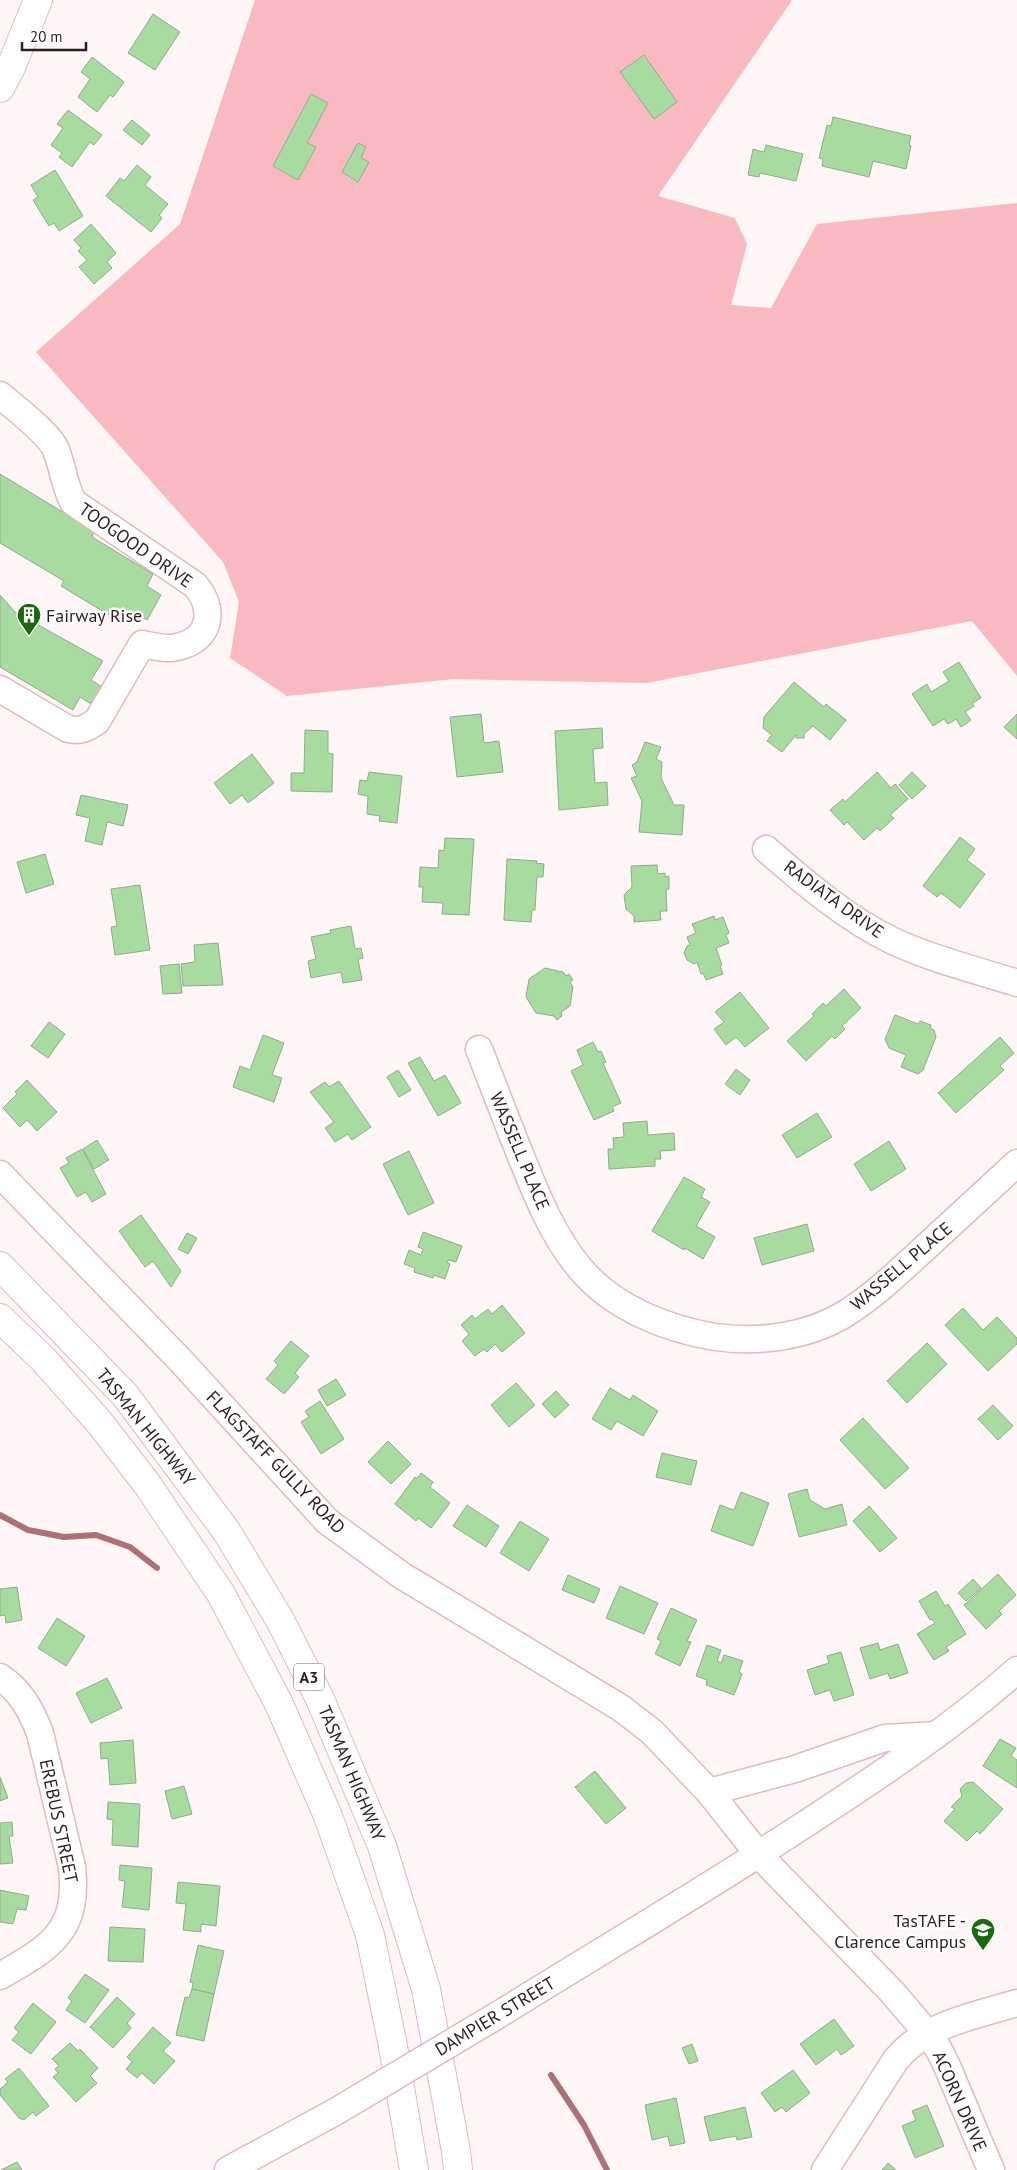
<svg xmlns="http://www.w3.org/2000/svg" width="1017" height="2170" viewBox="0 0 1017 2170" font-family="'PT Sans',sans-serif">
  <rect width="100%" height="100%" fill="#fef5f6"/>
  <!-- green -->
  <polygon fill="#f9b9c0" points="255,0 792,0 658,196 735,218 747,244 731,305 771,308 817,224 1017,203 1017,676 972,621 646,683 454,679 287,696 230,658 239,602 223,562 36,352 180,224"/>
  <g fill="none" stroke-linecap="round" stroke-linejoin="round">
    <!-- stream -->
    <g stroke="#ac7076" stroke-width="6">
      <polyline points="0,1515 28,1530 64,1537 96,1535 130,1547 157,1568"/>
      <polyline points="551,2075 584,2125 607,2170"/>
    </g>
  </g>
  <!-- building -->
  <g fill="#a7db9f" stroke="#92aa8e">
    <polygon points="153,14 180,32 155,70 128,53"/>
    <polygon points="644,55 677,102 654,119 620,72"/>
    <polygon points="92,57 124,82 113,97 110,95 97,112 78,97 90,79 81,72"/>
    <polygon points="311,94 328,103 307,143 316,147 298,180 273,166"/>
    <polygon points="68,110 102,135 94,145 90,142 72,167 59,157 62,153 51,145 63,128 57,124"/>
    <polygon points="833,117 911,136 909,145 911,146 906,169 873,161 869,177 822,166 823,159 819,158 827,125 831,126"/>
    <polygon points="132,120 150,135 142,145 123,130"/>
    <polygon points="358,143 366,147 361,158 369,162 358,182 342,172"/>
    <polygon points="766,145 803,154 796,181 760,173 759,177 748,175 753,149 764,152"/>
    <polygon points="137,165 151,177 145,185 168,204 159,215 162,218 151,232 106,196 120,178 124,181"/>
    <polygon points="55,170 83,216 59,231 54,223 49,226 33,200 38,197 31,185"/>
    <polygon points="91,224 116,253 107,262 112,268 94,284 79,267 87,260 78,251 81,248 74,240"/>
    <polygon points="0,474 94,531 92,537 153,574 147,586 161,595 147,620 132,611 124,624 61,586 64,581 0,543"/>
    <polygon points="0,595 15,612 103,661 91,680 102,687 91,704 80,697 73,710 0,667"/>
    <polygon points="959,662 981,698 972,703 974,706 965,712 971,720 961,727 956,719 948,724 944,719 933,726 912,694 927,684 931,692 949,681 943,672"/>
    <polygon points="794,682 824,707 826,704 846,720 830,740 813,726 804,734 804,738 796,738 796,735 782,752 767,741 772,735 763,728 764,717"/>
    <polygon points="481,714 484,743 499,741 503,772 457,777 450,717"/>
    <polygon points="1017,714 1017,739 1004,727"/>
    <polygon points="602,728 603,748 593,749 595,783 607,782 608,805 559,810 555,731"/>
    <polygon points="305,730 328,731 328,753 333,754 332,792 291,791 291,773 304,773"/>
    <polygon points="645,742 661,747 656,759 662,762 661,778 674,805 684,805 682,835 639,832 642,801 631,778 637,776 632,765 637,762"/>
    <polygon points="252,754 274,783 248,803 242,795 230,804 214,783"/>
    <polygon points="369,772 402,776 397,823 379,821 380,816 367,814 368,796 358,794 360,780 367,781"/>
    <polygon points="877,772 891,788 895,784 908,799 890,815 894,818 880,831 877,828 864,840 847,822 844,825 830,810 843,799 845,802"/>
    <polygon points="912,772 926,786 912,799 899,785"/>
    <polygon points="81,795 128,805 123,826 107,822 102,845 85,841 90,818 76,815"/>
    <polygon points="960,837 975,849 967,860 985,874 960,908 941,893 937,897 923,886"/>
    <polygon points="445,838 474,839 469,915 442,914 443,903 422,902 423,887 419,887 420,867 438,868 439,850 444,851"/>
    <polygon points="45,854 54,884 26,893 17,862"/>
    <polygon points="507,859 537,861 536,863 544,864 543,877 537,877 535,910 532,910 531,922 504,920"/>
    <polygon points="657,865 658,874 665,873 665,877 669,876 669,889 666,890 667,911 660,911 661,920 634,922 634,916 626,909 624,895 632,887 631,866"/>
    <polygon points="140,885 150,950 115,955 111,927 117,926 111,889"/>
    <polygon points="714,916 715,920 723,917 729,933 726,935 729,943 716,948 722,965 720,966 723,974 706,980 703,973 701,974 697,962 694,964 687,960 684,953 687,946 690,945 687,937 696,933 692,924"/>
    <polygon points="351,926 355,949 361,948 363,958 358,959 362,980 343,983 341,972 311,978 308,961 316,959 311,937 331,933 330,930"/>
    <polygon points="218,943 223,985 183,986 181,964 195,962 194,945"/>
    <polygon points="179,964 182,993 163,994 160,966"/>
    <polygon points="545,968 563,972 566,976 569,974 573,980 570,982 573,987 570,1006 561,1012 562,1016 557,1020 554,1016 536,1013 526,997 529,979"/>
    <polygon points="844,989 861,1008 842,1026 845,1029 835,1039 832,1036 806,1061 787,1041 814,1016 812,1014 823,1003 826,1006"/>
    <polygon points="740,992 769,1028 745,1047 736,1037 726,1045 714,1029 724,1022 715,1012"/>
    <polygon points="895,1015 918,1024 920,1021 931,1025 930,1028 934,1030 936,1037 923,1070 918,1074 901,1067 906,1055 889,1048 885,1039"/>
    <polygon points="49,1022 65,1034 48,1058 31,1046"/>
    <polygon points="263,1035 284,1043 272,1075 282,1078 274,1102 233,1087 240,1066 250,1070"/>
    <polygon points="1000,1037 1014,1053 1000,1066 1004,1070 956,1113 938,1093"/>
    <polygon points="593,1042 598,1052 601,1051 606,1062 603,1063 621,1103 612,1107 614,1111 594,1120 571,1071 583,1065 577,1050"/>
    <polygon points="420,1057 434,1081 445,1075 461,1103 438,1116 408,1063"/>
    <polygon points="736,1069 750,1080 740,1095 725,1084"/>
    <polygon points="398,1070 411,1090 399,1097 387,1077"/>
    <polygon points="27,1080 57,1112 37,1131 27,1120 20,1127 3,1108 17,1094 15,1092"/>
    <polygon points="339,1081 371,1127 352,1140 348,1134 335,1142 325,1128 334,1122 310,1092 325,1082 329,1087"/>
    <polygon points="817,1113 832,1137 797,1158 782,1135"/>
    <polygon points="647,1121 648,1135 674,1133 675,1150 660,1151 661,1159 655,1159 655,1166 609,1169 608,1149 614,1149 613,1138 624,1137 623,1123"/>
    <polygon points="97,1140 109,1160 94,1169 83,1149"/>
    <polygon points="889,1141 906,1169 871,1191 854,1164"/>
    <polygon points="82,1149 106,1194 92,1202 86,1192 77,1197 60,1168 69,1163 66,1158"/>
    <polygon points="409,1151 434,1203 408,1215 383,1164"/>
    <polygon points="684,1177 705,1189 701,1197 710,1202 696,1226 715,1237 703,1259 685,1248 684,1250 652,1231"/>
    <polygon points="141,1215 181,1271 171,1287 153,1261 145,1267 119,1231"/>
    <polygon points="807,1224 814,1251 762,1265 754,1238"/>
    <polygon points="423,1232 462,1246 456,1262 448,1260 447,1262 450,1264 445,1279 434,1275 433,1278 414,1272 415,1268 404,1264 409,1250 421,1255 423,1249 418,1247"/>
    <polygon points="187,1233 197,1238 188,1254 178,1249"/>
    <polygon points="502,1305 525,1333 502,1352 495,1344 487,1352 484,1349 475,1356 462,1341 469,1334 461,1325 472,1315 475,1319 488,1309 492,1314"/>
    <polygon points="963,1308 983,1330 997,1317 1017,1338 1017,1344 988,1371 945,1325"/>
    <polygon points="291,1341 309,1356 295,1373 299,1377 284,1394 266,1379 278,1365 274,1361"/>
    <polygon points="927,1343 947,1364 907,1403 887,1381"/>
    <polygon points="336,1379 346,1395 327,1406 318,1390"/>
    <polygon points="516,1383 535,1405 509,1427 491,1405"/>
    <polygon points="610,1388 630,1400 633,1395 658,1411 643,1436 617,1421 611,1430 592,1419"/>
    <polygon points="556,1391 569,1405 555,1418 542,1404"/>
    <polygon points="320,1401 344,1439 321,1454 301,1422 309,1417 305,1411"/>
    <polygon points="993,1405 1013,1426 998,1440 978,1419"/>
    <polygon points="863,1418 909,1468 885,1489 840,1440"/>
    <polygon points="388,1441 411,1464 391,1484 368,1462"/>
    <polygon points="662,1453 697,1461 691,1485 656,1477"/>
    <polygon points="421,1473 433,1482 430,1487 450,1503 431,1528 418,1518 416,1521 395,1504 415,1477 417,1479"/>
    <polygon points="807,1489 810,1500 825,1509 842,1504 847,1525 799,1537 788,1494"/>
    <polygon points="741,1492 769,1503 753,1546 711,1531 720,1505 734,1510"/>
    <polygon points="467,1505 499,1526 486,1547 453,1526"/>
    <polygon points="869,1506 897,1538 880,1552 853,1521"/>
    <polygon points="520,1521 549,1539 529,1571 500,1553"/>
    <polygon points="998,1574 1016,1595 999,1611 1002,1614 986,1629 964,1605"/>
    <polygon points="568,1575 600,1589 594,1603 562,1590"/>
    <polygon points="973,1579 981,1588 966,1601 958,1593"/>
    <polygon points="620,1586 658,1603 644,1634 606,1618"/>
    <polygon points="17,1587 22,1620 6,1623 5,1615 0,1616 0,1589"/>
    <polygon points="936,1591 945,1606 948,1604 966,1634 946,1647 949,1651 934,1660 917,1634 935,1623 932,1619 930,1620 919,1601"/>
    <polygon points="671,1608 697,1620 687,1641 691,1642 680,1666 655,1654 661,1641 657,1639"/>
    <polygon points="57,1618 85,1636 66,1666 38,1648"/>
    <polygon points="878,1643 880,1650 898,1644 908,1673 890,1679 888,1673 870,1679 860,1648"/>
    <polygon points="707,1645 721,1650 717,1661 721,1663 724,1655 743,1661 739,1672 742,1674 734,1695 706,1685 707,1680 696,1676"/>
    <polygon points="841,1652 854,1695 834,1701 830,1690 815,1695 807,1670 829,1663 827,1656"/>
    <polygon points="107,1678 122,1708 91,1723 76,1693"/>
    <polygon points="1000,1739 1016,1748 1011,1756 1017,1760 1017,1788 983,1766"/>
    <polygon points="133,1740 136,1783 110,1785 108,1758 101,1759 100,1743"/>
    <polygon points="595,1771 626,1808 606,1824 575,1787"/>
    <polygon points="0,1777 8,1798 0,1801"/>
    <polygon points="973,1782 1003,1809 980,1834 977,1831 967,1841 944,1821 955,1809 951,1807 962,1796 960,1789 966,1783"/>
    <polygon points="184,1786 192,1814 172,1819 165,1791"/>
    <polygon points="108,1802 140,1804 138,1847 112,1845 113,1820 107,1819"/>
    <polygon points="12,1822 13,1836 9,1836 13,1863 0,1864 0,1823"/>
    <polygon points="120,1865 152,1868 149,1910 122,1907 125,1881 119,1880"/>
    <polygon points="178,1882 220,1886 216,1926 201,1924 201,1932 183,1930 186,1904 176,1903"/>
    <polygon points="0,1890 29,1896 26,1910 17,1909 13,1924 0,1922"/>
    <polygon points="110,1927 145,1929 143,1962 108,1961"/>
    <polygon points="198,1945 224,1951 214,1994 192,1989 193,1983 190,1982"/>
    <polygon points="85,1974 109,1990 85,2023 66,2010 72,2001 68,1998"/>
    <polygon points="192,1989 214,1994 204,2041 176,2035 185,1997 189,1998"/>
    <polygon points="117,1997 135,2014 127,2023 131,2028 113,2048 90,2027"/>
    <polygon points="33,2003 56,2022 31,2054 12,2040 19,2032 14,2028"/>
    <polygon points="834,2019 854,2046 841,2055 837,2049 816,2065 800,2044"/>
    <polygon points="153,2027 171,2043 163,2051 175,2061 154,2084 142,2073 137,2078 126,2069 132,2062 127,2057"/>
    <polygon points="70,2043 78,2051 80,2049 98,2068 90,2076 97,2083 76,2102 53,2077 58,2073 55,2069 59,2066 52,2059"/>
    <polygon points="692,2044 698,2061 689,2064 682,2048"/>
    <polygon points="19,2068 49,2106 36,2116 33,2112 24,2120 19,2118 0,2095 0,2089 8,2082 5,2079"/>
    <polygon points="793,2070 810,2093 786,2112 782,2107 775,2112 761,2093"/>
    <polygon points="676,2098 685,2143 670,2146 668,2136 652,2140 645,2105"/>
    <polygon points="927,2105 944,2146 915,2158 902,2126 916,2120 912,2111"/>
    <polygon points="745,2107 752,2137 737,2140 736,2136 710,2141 704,2117"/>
    <polygon points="17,2162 22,2170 1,2170"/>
    <polygon points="888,2163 896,2170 882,2170"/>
  </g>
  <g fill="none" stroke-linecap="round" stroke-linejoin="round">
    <defs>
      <g id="minor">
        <path d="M0,395c14,12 50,39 56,55 7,17 8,35 17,52l122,83c21,24 16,55 -18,62 -11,3 -24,-1 -35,-3l-45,77c-10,7 -17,11 -29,8l-68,-40"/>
        <path d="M766,849c39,34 81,70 127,92 39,18 83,29 124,42"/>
        <path d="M479,1049c14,36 28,73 43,110 15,37 31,77 57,108 32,40 87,62 136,70 43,6 92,0 130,-23 30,-19 56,-44 82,-68 30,-28 60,-55 90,-83"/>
        <polyline points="0,1174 181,1361 327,1521 401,1575 621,1708 652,1732 709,1792 759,1855 892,1992 927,2033 938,2048 947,2066 991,2170"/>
        <path d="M0,1677c21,14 31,33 40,56l32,134c7,64 -21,80 -72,109"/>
        <polyline points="709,1792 795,1769 885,1738 936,1735"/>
        <path d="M498,2015c106,-66 214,-129 318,-198 69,-45 139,-92 201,-147"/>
        <polyline points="228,2170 335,2112"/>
        <path d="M825,2170l70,-109c29,-37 79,-45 122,-58"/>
      </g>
      <polyline id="major" points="0,88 11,67 38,0"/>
      <g id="highway">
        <polyline points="0,1266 125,1395 227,1532 280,1620 320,1699 382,1846 426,1989 456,2151 458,2170"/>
        <polyline points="0,1318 43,1359 99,1422 147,1484 221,1594 279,1704 328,1816 370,1935 392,2041 414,2170"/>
      </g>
    </defs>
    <!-- minor casing -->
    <use href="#minor" stroke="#e3b9bd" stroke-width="29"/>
    <!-- major casing -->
    <use href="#major" stroke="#e3b9bd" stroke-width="30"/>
    <!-- highway casing -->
    <use href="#highway" stroke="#e3b9bd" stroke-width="30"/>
    <!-- minor -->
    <use href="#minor" stroke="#fff" stroke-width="26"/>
    <!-- major -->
    <use href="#major" stroke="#fff" stroke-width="28"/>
    <!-- highway -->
    <use href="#highway" stroke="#fff" stroke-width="28"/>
    <defs>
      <polyline id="minor-bridge" points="335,2112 498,2015"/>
    </defs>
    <!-- minor-bridge casing -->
    <use href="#minor-bridge" stroke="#e3b9bd" stroke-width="29" stroke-linecap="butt"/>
    <!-- minor-bridge -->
    <use href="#minor-bridge" stroke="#fff" stroke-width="26"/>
  </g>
  <!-- icons -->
  <defs>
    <symbol id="building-pin" viewBox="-11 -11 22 30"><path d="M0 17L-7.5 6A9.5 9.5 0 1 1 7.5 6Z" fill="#196a0e" stroke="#fff"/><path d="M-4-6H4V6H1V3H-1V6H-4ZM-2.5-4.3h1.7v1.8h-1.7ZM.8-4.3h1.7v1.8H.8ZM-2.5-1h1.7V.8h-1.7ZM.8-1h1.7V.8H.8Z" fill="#fff"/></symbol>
    <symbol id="university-pin" viewBox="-11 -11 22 30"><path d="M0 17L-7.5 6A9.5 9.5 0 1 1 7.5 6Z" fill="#196a0e" stroke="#fff"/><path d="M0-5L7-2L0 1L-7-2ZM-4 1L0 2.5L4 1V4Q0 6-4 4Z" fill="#fff"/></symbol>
  </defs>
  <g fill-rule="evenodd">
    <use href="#building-pin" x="15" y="601" width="28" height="38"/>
    <use href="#university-pin" x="969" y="1916" width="28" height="38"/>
  </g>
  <g text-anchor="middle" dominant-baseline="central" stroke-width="5" stroke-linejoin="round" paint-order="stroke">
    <!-- shield labels -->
    <rect fill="#fff" stroke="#6c6162" stroke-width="1" x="294" y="1663.5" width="30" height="27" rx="4"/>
    <g font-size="16" font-weight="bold" fill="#2d1d1f">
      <text x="309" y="1677">A3</text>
    </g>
    <!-- street labels -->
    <g font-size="18" fill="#2d1d1f" stroke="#fff">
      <text transform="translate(136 545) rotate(35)">TOOGOOD DRIVE</text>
      <text transform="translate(834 899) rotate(36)">RADIATA DRIVE</text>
      <text transform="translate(520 1151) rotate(67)">WASSELL PLACE</text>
      <text transform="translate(901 1266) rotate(-40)">WASSELL PLACE</text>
      <text transform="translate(146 1427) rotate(51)">TASMAN HIGHWAY</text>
      <text transform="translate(276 1462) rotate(46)">FLAGSTAFF GULLY ROAD</text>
      <text transform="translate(352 1773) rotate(67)">TASMAN HIGHWAY</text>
      <text transform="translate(59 1821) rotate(78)">EREBUS STREET</text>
      <text transform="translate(495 2016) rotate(-31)">DAMPIER STREET</text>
      <text transform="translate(960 2101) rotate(66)">ACORN DRIVE</text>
    </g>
    <!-- poi labels -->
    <g font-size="18" fill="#2d1d1f" stroke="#fff" text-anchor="start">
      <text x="46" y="615">Fairway Rise</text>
      <text x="966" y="1920" text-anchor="end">TasTAFE -<tspan x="966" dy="21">Clarence Campus</tspan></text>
    </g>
  </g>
  <!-- scale -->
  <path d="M22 42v8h64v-8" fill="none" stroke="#2d1d1f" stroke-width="2.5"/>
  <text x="30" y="42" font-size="15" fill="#2d1d1f" stroke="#ffffff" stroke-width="4" paint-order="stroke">20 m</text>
</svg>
